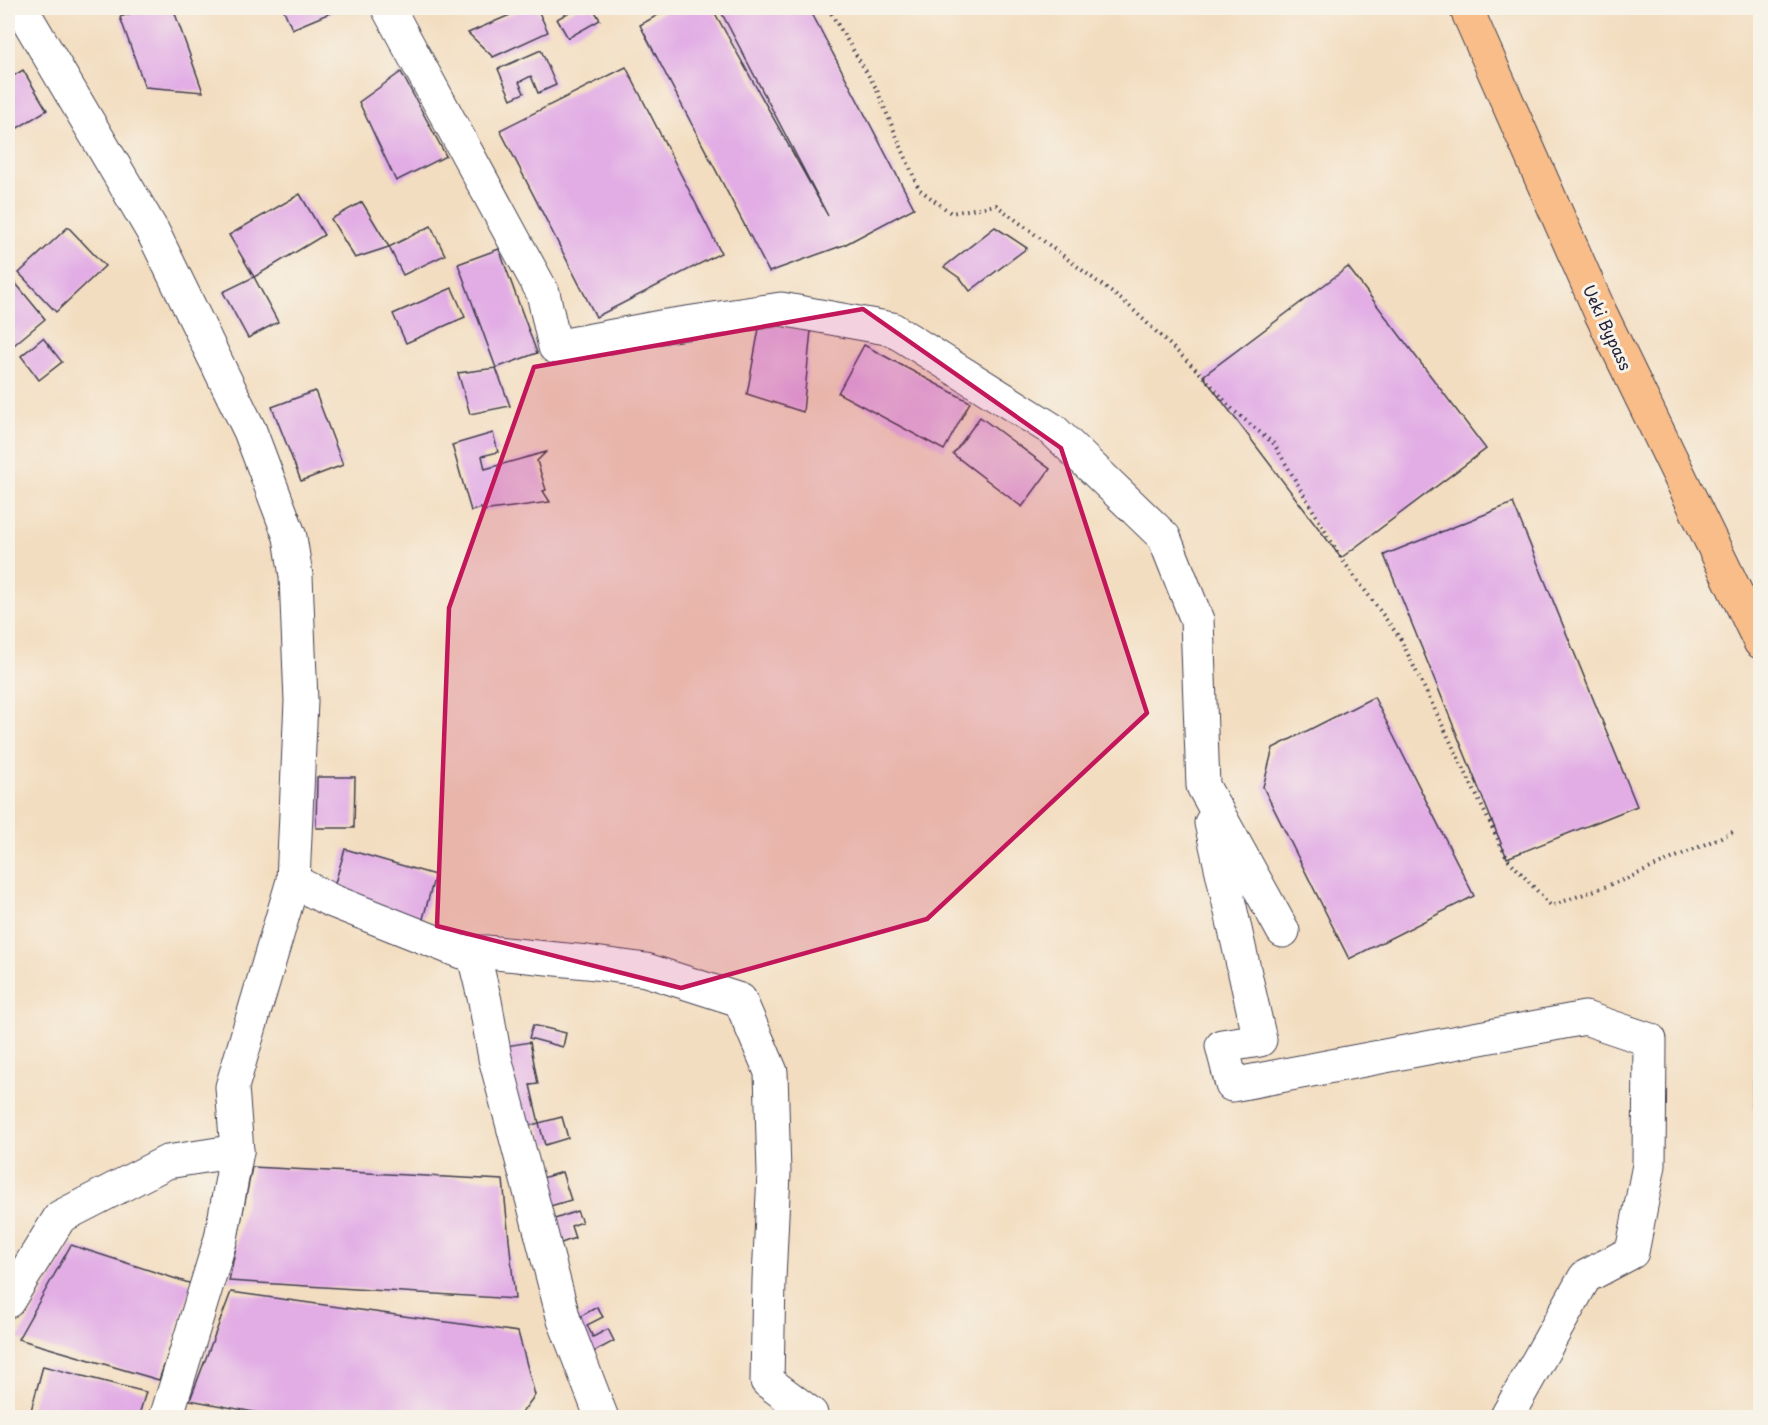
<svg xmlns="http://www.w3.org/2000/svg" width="1768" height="1425" viewBox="0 0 1768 1425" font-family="'Playpen Sans',sans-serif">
  <rect width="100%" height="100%" fill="#f7f3e8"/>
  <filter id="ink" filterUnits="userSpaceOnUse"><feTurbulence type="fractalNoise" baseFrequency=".0167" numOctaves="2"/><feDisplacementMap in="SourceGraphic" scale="12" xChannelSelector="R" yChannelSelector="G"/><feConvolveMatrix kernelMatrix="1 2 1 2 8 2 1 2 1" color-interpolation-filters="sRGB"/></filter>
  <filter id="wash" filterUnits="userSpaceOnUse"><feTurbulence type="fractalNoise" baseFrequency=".008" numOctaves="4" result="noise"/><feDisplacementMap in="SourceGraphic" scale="24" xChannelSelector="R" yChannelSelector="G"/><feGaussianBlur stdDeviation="1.35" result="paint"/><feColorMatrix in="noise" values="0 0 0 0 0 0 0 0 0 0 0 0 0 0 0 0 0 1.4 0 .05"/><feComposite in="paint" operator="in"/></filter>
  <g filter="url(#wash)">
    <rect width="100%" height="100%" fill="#f3ddc0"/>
    <!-- forest -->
    <polygon fill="#8db267" stroke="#586a51" stroke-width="1.5" points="1760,1052 1760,1186 1759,1185 1755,1084"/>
    <g id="blocks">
      <!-- building -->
      <g fill="#e2ade5">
        <polygon points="146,8 173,8 203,92 145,87 120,17"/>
        <polygon points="283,8 342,8 292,29"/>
        <polygon points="461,8 474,8 464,13"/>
        <polygon points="526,8 537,8 548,32 493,57 468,33"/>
        <polygon points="577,8 593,8 600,20 568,38 557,19"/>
        <polygon points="670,8 712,8 828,216 719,8 809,8 914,208 844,245 769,272 640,25"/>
        <polygon points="541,50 556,85 538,93 531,76 519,82 524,93 511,99 498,69"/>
        <polygon points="626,67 721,253 596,317 500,130"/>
        <polygon points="23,70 47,110 8,134 8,79"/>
        <polygon points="401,72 446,156 396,181 359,102"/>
        <polygon points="300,194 324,235 254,277 278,322 248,338 223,292 254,277 229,235"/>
        <polygon points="362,202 389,247 431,226 445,255 403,275 389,247 355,258 331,219"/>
        <polygon points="68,227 105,266 56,312 19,273"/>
        <polygon points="995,227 1027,248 970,291 961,279 944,267"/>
        <polygon points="499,249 537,353 496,368 458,264"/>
        <polygon points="1348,267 1486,449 1341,558 1203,376"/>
        <polygon points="13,280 45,319 8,350 8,285"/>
        <polygon points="452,288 465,317 406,343 393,314"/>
        <polygon points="760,323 811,330 803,412 747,394"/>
        <polygon points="43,338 62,362 39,380 21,356"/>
        <polygon points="864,345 970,402 944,450 838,393"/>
        <polygon points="496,368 510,406 470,414 458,373"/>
        <polygon points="315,391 343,465 301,481 272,407"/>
        <polygon points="980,417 1050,469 1022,507 953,454"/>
        <polygon points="493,433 498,452 482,456 485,469 546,452 537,461 546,490 543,491 550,502 482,511 481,508 471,511 452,445"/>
        <polygon points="1513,503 1637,806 1507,858 1384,555"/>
        <polygon points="1374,697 1474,896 1349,959 1263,787 1273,748"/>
        <polygon points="317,777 355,777 354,828 316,828"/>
        <polygon points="345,849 435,875 421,926 330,900"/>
        <polygon points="533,1025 566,1033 563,1047 529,1038"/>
        <polygon points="530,1042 538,1084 530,1085 539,1123 515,1130 506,1046"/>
        <polygon points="562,1117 568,1138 545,1145 539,1123"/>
        <polygon points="252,1167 503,1180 515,1299 229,1281"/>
        <polygon points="562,1172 571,1200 540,1209 532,1181"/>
        <polygon points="577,1211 582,1222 571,1226 575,1238 553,1246 544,1223"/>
        <polygon points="71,1245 192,1284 159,1380 18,1339"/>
        <polygon points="231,1292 518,1332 535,1395 518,1418 286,1418 190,1400"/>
        <polygon points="597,1307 603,1317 587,1325 593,1337 608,1329 614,1341 590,1354 572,1321"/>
        <polygon points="43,1366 146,1392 138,1418 29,1418"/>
      </g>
    </g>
  </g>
  <g filter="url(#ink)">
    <use href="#blocks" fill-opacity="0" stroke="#413e4f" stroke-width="1.5"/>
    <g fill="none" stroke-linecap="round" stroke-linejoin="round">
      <defs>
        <g id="minor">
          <polyline points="21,8 153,232 250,431 290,537 296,576 301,701 293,881 232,1087 237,1151 221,1238 166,1418"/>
          <polyline points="388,8 543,293 555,347 666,326 781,309 892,329 1053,430 1164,537 1197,620 1203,786 1283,931"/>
          <polyline points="1211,823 1260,1040 1222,1046 1232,1085 1585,1018 1650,1040 1649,1165 1632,1252 1585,1277 1506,1418"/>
          <polyline points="293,881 330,900 461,952 486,952 587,962 646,970 740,1000 771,1072 774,1173 769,1279 767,1381 811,1414"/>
          <polyline points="473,952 485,1001 495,1058 564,1320 602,1418"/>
          <polyline points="8,1301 60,1217 167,1162 237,1151"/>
        </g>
        <polyline id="highway" points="1466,8 1601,314 1760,642"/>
      </defs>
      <!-- minor casing -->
      <use href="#minor" stroke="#413e4f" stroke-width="35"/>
      <!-- highway casing -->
      <use href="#highway" stroke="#413e4f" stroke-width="35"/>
      <!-- path -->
      <polyline stroke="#413e4f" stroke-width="4" stroke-dasharray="1.5 4.5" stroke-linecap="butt" points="829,8 832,15 876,88 919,189 951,213 996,205 1127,304 1203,376 1233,410 1274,444 1341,558 1400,638 1507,858 1551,906 1626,879 1735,831"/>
      <!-- minor -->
      <use href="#minor" stroke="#fff" stroke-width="33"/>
      <!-- highway -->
      <use href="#highway" stroke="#f8bd88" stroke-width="33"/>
    </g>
  </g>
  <!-- marked area -->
  <path fill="#c2185b" fill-opacity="0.2" stroke="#c2185b" stroke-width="4.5" stroke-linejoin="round" d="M863,309l198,139 86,265 -220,206 -246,69 -244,-62 12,-318 85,-241z"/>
  <g text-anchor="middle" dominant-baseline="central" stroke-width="6" stroke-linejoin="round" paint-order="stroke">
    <!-- street labels -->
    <g font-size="16" fill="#22223b" stroke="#f7f3e8">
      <text transform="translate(1608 327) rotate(65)">Ueki Bypass</text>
    </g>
  </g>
  <!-- margin -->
  <rect width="1768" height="1425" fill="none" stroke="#f7f3e8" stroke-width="30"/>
</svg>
